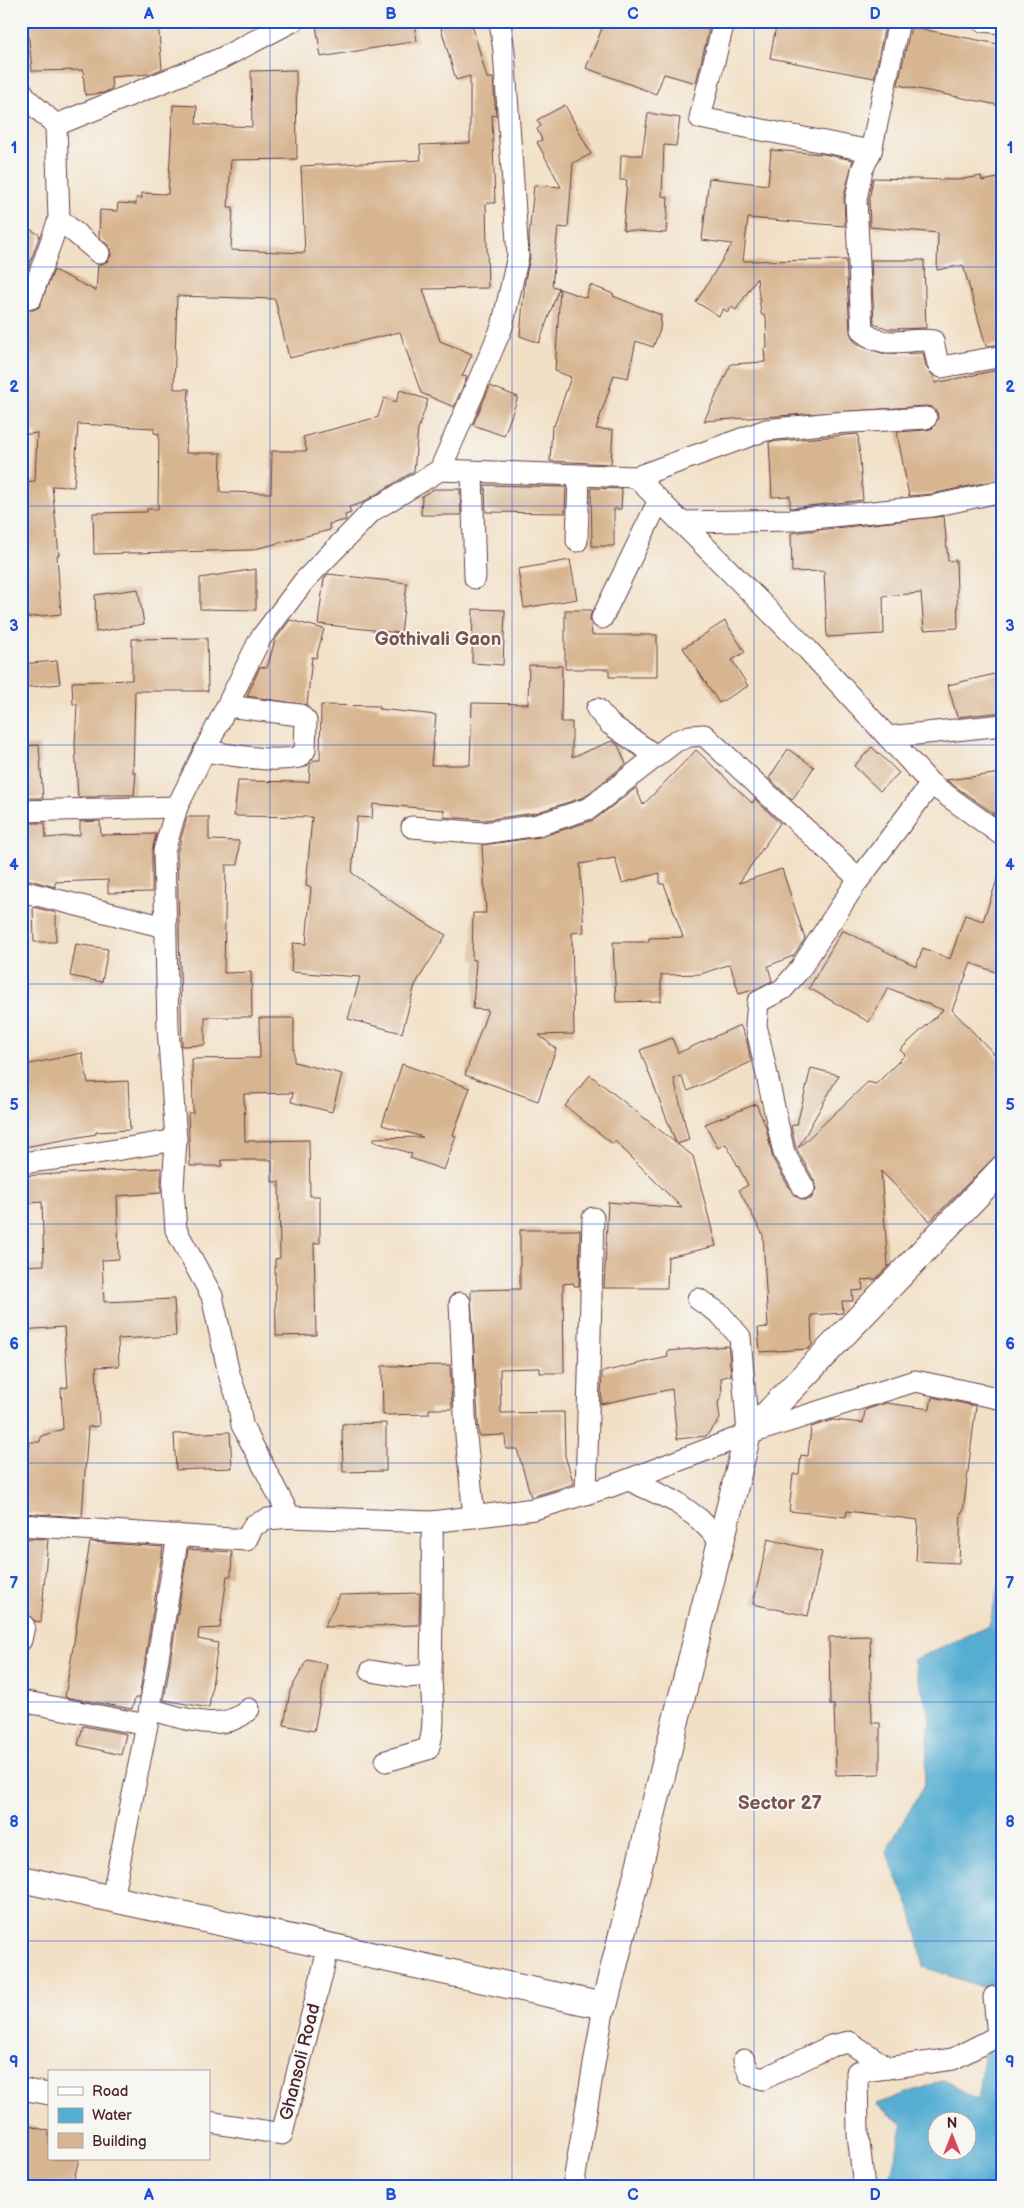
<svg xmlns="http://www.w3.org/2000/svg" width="1024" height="2208" viewBox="0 0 1024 2208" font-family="'Balsamiq Sans',sans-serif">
  <rect width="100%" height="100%" fill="#f6f6f2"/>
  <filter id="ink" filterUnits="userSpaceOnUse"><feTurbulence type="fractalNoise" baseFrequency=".02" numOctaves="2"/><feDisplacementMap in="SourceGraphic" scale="10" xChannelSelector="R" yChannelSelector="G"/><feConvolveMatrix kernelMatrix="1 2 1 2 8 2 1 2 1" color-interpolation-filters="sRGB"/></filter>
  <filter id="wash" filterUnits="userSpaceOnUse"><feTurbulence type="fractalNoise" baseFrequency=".0096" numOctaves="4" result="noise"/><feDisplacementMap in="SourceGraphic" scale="20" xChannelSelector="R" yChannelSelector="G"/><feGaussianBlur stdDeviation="1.12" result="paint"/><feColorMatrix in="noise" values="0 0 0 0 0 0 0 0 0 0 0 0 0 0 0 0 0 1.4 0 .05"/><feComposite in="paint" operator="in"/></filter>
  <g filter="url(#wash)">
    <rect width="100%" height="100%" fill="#f2e0c6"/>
    <!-- water -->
    <g fill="#54add2" stroke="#4f667e" fill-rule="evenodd">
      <polygon points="1003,1568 1003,1994 924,1967 913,1916 886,1851 924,1786 930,1718 913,1660 989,1626"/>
      <path d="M985,2049l18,2v136h-112l-2,-5 14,-58 -27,-20 68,-24 34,20zM936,2120h30v30h-30z"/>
    </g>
    <g id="blocks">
      <!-- building -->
      <g fill="#d8b591">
        <polygon points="27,21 158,21 162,69 149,74 111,77 112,89 103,93 85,95 83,70 32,71"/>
        <polygon points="339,21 414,21 417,41 321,57 316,25"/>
        <polygon points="439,21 471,21 487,78 493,78 496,116 492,115 495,203 486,203 488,288 423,289 440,341 472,354 462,376 467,377 454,407 421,393 400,332 289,358 275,299 177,296 174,389 189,389 186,453 221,453 220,492 271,493 272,451 307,451 303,437 378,417 384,398 396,402 400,390 428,400 418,429 414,471 362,503 349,507 351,513 345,515 346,520 329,524 330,530 251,550 94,554 93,513 147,512 147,509 158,509 159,434 154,433 154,428 78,424 74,487 52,486 59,555 57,555 61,614 21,618 21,482 35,481 37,433 21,435 21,306 26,310 33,310 39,307 54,270 96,291 98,265 108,261 111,255 111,248 99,237 100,210 117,211 118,203 136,204 136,198 142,198 142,193 168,194 173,105 197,106 196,124 252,127 251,71 296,70 297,159 231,160 228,207 233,207 231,250 305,253 301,166 421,160 420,145 470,143 470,76 456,80"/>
        <polygon points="605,21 711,21 696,83 664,74 656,94 586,68"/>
        <polygon points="777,21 886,21 874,78 770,58"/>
        <polygon points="911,27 1003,45 1003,106 898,85"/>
        <polygon points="565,105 591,154 573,163 568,228 558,227 552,286 559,288 539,343 520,336 525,280 530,258 529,237 534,185 561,187 537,142 542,140 537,129 541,126 537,120"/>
        <polygon points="648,113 680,118 676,146 664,145 662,196 668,197 666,233 623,230 627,180 620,180 621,155 642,155"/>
        <polygon points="771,150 823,154 853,160 844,197 845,226 748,218 743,261 846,260 850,332 854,341 863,347 885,354 923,353 926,367 934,377 935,383 1003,369 1003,479 931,494 909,496 897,432 927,430 933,428 938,418 937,412 932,407 926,406 704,421 731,364 765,362 764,348 767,348 766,317 761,314 757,278 736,310 731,307 728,312 723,309 719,316 696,302 732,244 702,240 709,178 768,185"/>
        <polygon points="981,176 982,181 1003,177 1003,344 986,346 963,265 937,270 938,233 870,227 869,200 873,178 957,180"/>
        <polygon points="21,224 40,235 21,288"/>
        <polygon points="871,260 924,260 926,328 889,329 874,324"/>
        <polygon points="590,285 614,294 613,296 661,315 660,330 653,347 636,341 628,378 614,375 596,429 613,430 611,464 550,461 552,426 554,426 571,377 555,371 560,289 586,298"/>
        <polygon points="490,386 518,397 504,436 473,425"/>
        <polygon points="858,434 863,500 790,508 790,496 772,497 769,442"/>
        <polygon points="485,485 566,487 565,513 486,512"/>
        <polygon points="591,488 622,489 621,509 614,509 614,546 592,546"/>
        <polygon points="434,489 460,489 461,515 421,515 422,496"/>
        <polygon points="944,516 948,561 956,560 958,628 924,630 921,593 883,596 884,634 827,637 824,571 792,572 791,533"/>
        <polygon points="570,560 577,599 524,608 518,569"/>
        <polygon points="256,569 256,610 200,609 200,578"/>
        <polygon points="328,574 407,583 401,633 318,624 324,579"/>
        <polygon points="138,589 144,624 96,632 95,595"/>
        <polygon points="473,609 505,610 503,665 472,663"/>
        <polygon points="565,610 592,610 590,618 592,635 657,635 657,677 609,677 609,669 565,669"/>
        <polygon points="290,620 324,629 316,658 312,657 307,705 247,696 260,667 267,668 275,640"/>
        <polygon points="725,621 745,652 732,660 748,686 719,703 683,648"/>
        <polygon points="207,638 208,691 135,691 133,773 136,773 134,795 98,795 98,797 78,797 75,744 77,704 73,704 72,682 132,680 132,639"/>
        <polygon points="57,661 60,684 21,688 21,664"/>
        <polygon points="529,665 562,666 561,722 572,722 572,757 612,741 618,745 626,764 584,797 535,813 484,820 444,817 444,810 373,804 372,818 357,817 352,873 404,910 446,935 415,985 402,1033 348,1019 360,977 291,972 293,943 306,944 311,887 306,886 312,817 234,816 238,781 309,782 310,765 314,760 320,760 321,705 379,706 379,709 436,715 431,765 470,765 472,703 528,704"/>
        <polygon points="1003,672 1003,712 957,717 948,685"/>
        <polygon points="39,745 43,798 24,798 22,746"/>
        <polygon points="872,747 899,773 880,791 854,766"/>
        <polygon points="788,749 814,767 792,800 769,778"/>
        <polygon points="696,750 752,803 755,799 780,823 739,883 782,869 805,939 793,956 768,966 772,981 753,990 739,994 730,964 701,974 661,975 661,1001 616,1002 613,942 649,942 649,938 683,937 664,884 660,884 660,873 622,883 615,858 580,864 584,932 572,933 574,1034 539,1035 556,1049 538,1101 465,1075 488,1010 473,1009 476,960 472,960 473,913 486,913 482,845 540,837 594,820 636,788 643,805"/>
        <polygon points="1003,773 1003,820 946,780"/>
        <polygon points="187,817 209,817 209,840 239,841 238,865 226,865 224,973 251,972 252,1017 205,1017 205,1045 182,1046 177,853"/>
        <polygon points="100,821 101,835 156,834 152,851 152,892 108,893 108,880 55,882 55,887 26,879 22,823 45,823 46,838 80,835 80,822"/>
        <polygon points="999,874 1003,875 1003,960 998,973 971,963 952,1010 1003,1063 1003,1149 930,1221 881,1171 888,1266 876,1279 862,1280 863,1290 852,1291 853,1301 842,1301 843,1313 811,1315 812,1345 808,1349 760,1352 758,1328 768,1327 763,1235 739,1190 748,1185 726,1144 718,1148 705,1124 756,1104 766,1127 773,1159 793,1194 803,1200 811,1199 816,1189 815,1182 796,1148 791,1126 797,1124 811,1068 839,1075 798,1148 868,1082 876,1084 905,1055 900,1050 943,1010 888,988 869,1022 809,988 842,930 916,966 923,948 950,959 965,915 983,921"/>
        <polygon points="33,907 56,913 56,942 34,942"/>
        <polygon points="76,944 108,949 102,982 70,976"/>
        <polygon points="259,1018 294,1018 294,1062 342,1074 332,1112 291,1102 293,1093 244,1094 245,1141 309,1140 310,1196 320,1196 320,1243 314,1243 316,1335 276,1336 275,1259 280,1258 279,1182 272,1182 272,1160 222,1160 222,1166 190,1166 188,1113 193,1113 192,1059 260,1058"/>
        <polygon points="740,1025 747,1041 751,1062 688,1091 681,1076 674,1079 689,1140 677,1144 693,1156 716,1246 668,1257 667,1288 604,1288 608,1202 682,1208 615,1141 613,1144 565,1106 590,1075 676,1143 640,1050 672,1038 678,1053"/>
        <polygon points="82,1053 88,1083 128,1081 130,1130 96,1132 96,1134 24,1147 21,1132 21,1066"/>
        <polygon points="402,1064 470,1088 453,1135 456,1136 444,1170 410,1158 412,1154 373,1141 374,1138 423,1137 382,1125"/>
        <polygon points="161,1168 161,1193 117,1196 119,1259 102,1260 104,1302 174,1299 176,1336 118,1339 119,1366 96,1367 99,1426 88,1427 82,1517 21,1513 23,1448 29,1448 30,1442 40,1442 41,1436 63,1429 61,1388 68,1387 64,1327 21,1330 21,1266 44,1265 42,1202 21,1204 21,1176"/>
        <polygon points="520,1230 580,1230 579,1286 574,1286 574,1283 563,1284 564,1373 540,1373 540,1368 500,1369 501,1413 564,1412 565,1456 574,1484 531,1497 517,1449 506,1449 505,1435 479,1436 471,1298 471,1290 520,1289"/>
        <polygon points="728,1346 731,1375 721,1378 722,1394 718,1403 720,1419 706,1436 677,1439 672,1389 601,1404 602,1372 668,1357 667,1351"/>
        <polygon points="450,1365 452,1409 429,1409 429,1414 383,1415 382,1366"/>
        <polygon points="932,1397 976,1406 963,1512 961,1512 959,1563 916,1561 918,1520 847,1511 846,1517 789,1511 793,1474 799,1474 801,1455 808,1456 811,1427 833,1420 863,1423 865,1410 886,1403 930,1409"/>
        <polygon points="386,1423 386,1471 343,1472 342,1424"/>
        <polygon points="230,1432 232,1468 176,1470 174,1434"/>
        <polygon points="21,1538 48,1539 41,1622 35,1621 27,1614 21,1614"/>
        <polygon points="768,1539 822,1552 808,1616 753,1604"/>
        <polygon points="90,1542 163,1547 139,1698 135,1698 132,1709 65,1697"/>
        <polygon points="188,1549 232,1552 231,1576 227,1576 220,1628 199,1629 198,1639 218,1643 209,1708 164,1700"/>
        <polygon points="420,1593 419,1625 324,1627 340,1595"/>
        <polygon points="870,1636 872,1723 880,1723 880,1774 836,1775 834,1705 830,1705 829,1637"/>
        <polygon points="307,1660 327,1664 314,1731 284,1725 290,1691"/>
        <polygon points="83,1726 126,1734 121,1755 78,1745"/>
        <polygon points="21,2124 49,2131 49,2159 79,2159 72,2187 21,2187"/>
      </g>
    </g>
  </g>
  <g filter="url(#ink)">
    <use href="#blocks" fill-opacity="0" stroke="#633c42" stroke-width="1"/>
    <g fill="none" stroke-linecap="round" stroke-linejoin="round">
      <defs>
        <g id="minor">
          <polyline points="724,21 700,118 871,151"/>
          <path d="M899,21l-28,130 -9,19 -6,29 6,132c23,20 44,6 71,10l5,23 4,3 61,-11"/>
          <polyline points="982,21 1003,23"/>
          <polyline points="21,90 27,99 56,125 59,219 31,298"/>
          <polyline points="56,125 220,59 293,21"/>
          <polyline points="59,219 99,253"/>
          <polyline points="440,470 502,327 518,256 504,52 500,21"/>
          <polyline points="472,472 475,578"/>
          <polyline points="636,477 766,430 832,423 926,418"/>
          <polyline points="681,522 792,520 933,506 1003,491"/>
          <polyline points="577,541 579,476"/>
          <polyline points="602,618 659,500"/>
          <polyline points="597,709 610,724 656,756"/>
          <polyline points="888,737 1003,725"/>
          <path d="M204,751c32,4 65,12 96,6l5,-7 1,-29 -6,-6 -73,-9"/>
          <polyline points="21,811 177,807"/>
          <polyline points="412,827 484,833 538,825 590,808 676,741 690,736 704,735 859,879"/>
          <polyline points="21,891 165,927"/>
          <polyline points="21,1163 79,1156 176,1140"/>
          <polyline points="804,1188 784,1153 756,1025 758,1002 783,989 800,969 854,886 931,784"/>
          <polyline points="698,1299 720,1314 740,1337 748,1434"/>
          <polyline points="460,1303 466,1436 474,1517"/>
          <polyline points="629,1480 676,1502 699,1519 721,1541"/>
          <polyline points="586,1494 593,1218"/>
          <polyline points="290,1517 242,1425 238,1400 229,1374 212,1296 176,1230 173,1188 176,1140 168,1028 164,851 177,807 260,639 304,581 372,511 440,470 636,477 808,650 931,784 1003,836"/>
          <polyline points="21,1525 246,1540 254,1525 268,1519 290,1517 432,1522 534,1509 609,1487 748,1434 915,1381 1003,1399"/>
          <polyline points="21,1640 24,1626"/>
          <polyline points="371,1671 407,1677 431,1675"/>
          <polyline points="21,1701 147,1725 112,1899"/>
          <path d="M150,1709c29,8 74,26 99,0"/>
          <polyline points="147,1725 178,1535"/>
          <path d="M386,1761l42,-12c9,-24 3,-51 3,-76 1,-51 2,-101 1,-151"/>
          <polyline points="744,2060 750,2075 763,2079 831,2046 849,2042 888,2068"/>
          <polyline points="21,2089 49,2094"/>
          <polyline points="209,2122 282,2134 329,1946"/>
          <polyline points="573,2187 604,2006"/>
          <polyline points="864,2187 858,2134 857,2072 953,2059 998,2036 994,1997"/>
        </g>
        <polyline id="tertiary" points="21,1879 604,2006 748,1434 1003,1168"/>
      </defs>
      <!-- minor casing -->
      <use href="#minor" stroke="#633c42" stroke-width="23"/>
      <!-- tertiary casing -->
      <use href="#tertiary" stroke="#633c42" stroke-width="28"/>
      <!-- minor -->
      <use href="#minor" stroke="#fff" stroke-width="21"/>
      <!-- tertiary -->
      <use href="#tertiary" stroke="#fff" stroke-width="26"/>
    </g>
  </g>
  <!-- grid -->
  <path fill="none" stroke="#1d4ed8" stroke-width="1" stroke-opacity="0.55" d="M270,21v2166M512,21v2166M754,21v2166M21,267h982M21,506h982M21,745h982M21,984h982M21,1224h982M21,1463h982M21,1702h982M21,1941h982"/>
  <g text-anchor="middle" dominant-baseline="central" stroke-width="4" stroke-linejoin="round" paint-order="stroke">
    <!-- street labels -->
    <g font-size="18" fill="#4a1f2b" stroke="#f6f6f2">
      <text transform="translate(300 2062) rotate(-76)">Ghansoli Road</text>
    </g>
    <!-- neighbourhood labels -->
    <g font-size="19" font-weight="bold" fill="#7c544f" stroke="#f6f6f2">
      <text x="438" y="639">Gothivali Gaon</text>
      <text x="780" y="1803">Sector 27</text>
    </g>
  </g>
  <!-- margin -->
  <rect width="1024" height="2208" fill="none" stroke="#f6f6f2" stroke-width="55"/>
  <!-- legend -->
  <rect x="48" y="2070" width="162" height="90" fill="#f6f6f2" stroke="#b1a0a2"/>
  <rect x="58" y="2087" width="25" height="8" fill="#ffffff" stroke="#b1a0a2"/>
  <text x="92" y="2096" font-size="15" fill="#4a1f2b">Road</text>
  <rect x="58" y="2108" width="25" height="15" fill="#54add2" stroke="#b1a0a2"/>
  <text x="92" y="2120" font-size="15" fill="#4a1f2b">Water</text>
  <rect x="58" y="2133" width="25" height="15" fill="#d8b591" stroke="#b1a0a2"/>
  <text x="92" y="2146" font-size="15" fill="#4a1f2b">Building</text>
  <!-- north arrow -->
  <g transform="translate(952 2136)"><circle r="24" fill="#f6f6f2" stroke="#b1a0a2"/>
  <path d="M0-4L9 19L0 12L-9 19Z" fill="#d1495b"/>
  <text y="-8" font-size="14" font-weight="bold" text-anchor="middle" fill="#4a1f2b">N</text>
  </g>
  <rect x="28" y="28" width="968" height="2152" fill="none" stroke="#1d4ed8" stroke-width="2"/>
  <g font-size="16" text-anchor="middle" font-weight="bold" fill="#1d4ed8">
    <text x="149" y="19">A</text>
    <text x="391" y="19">B</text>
    <text x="633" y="19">C</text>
    <text x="875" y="19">D</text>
    <text x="14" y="153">1</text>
    <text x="1010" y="153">1</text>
    <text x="14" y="392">2</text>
    <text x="1010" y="392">2</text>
    <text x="14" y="631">3</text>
    <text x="1010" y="631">3</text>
    <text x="14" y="870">4</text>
    <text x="1010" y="870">4</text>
    <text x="14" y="1110">5</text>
    <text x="1010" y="1110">5</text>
    <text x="14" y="1349">6</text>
    <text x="1010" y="1349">6</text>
    <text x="14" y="1588">7</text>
    <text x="1010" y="1588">7</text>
    <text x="14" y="1827">8</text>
    <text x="1010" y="1827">8</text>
    <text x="14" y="2067">9</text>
    <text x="1010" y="2067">9</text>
    <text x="149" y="2200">A</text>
    <text x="391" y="2200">B</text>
    <text x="633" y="2200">C</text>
    <text x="875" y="2200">D</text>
  </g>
</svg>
